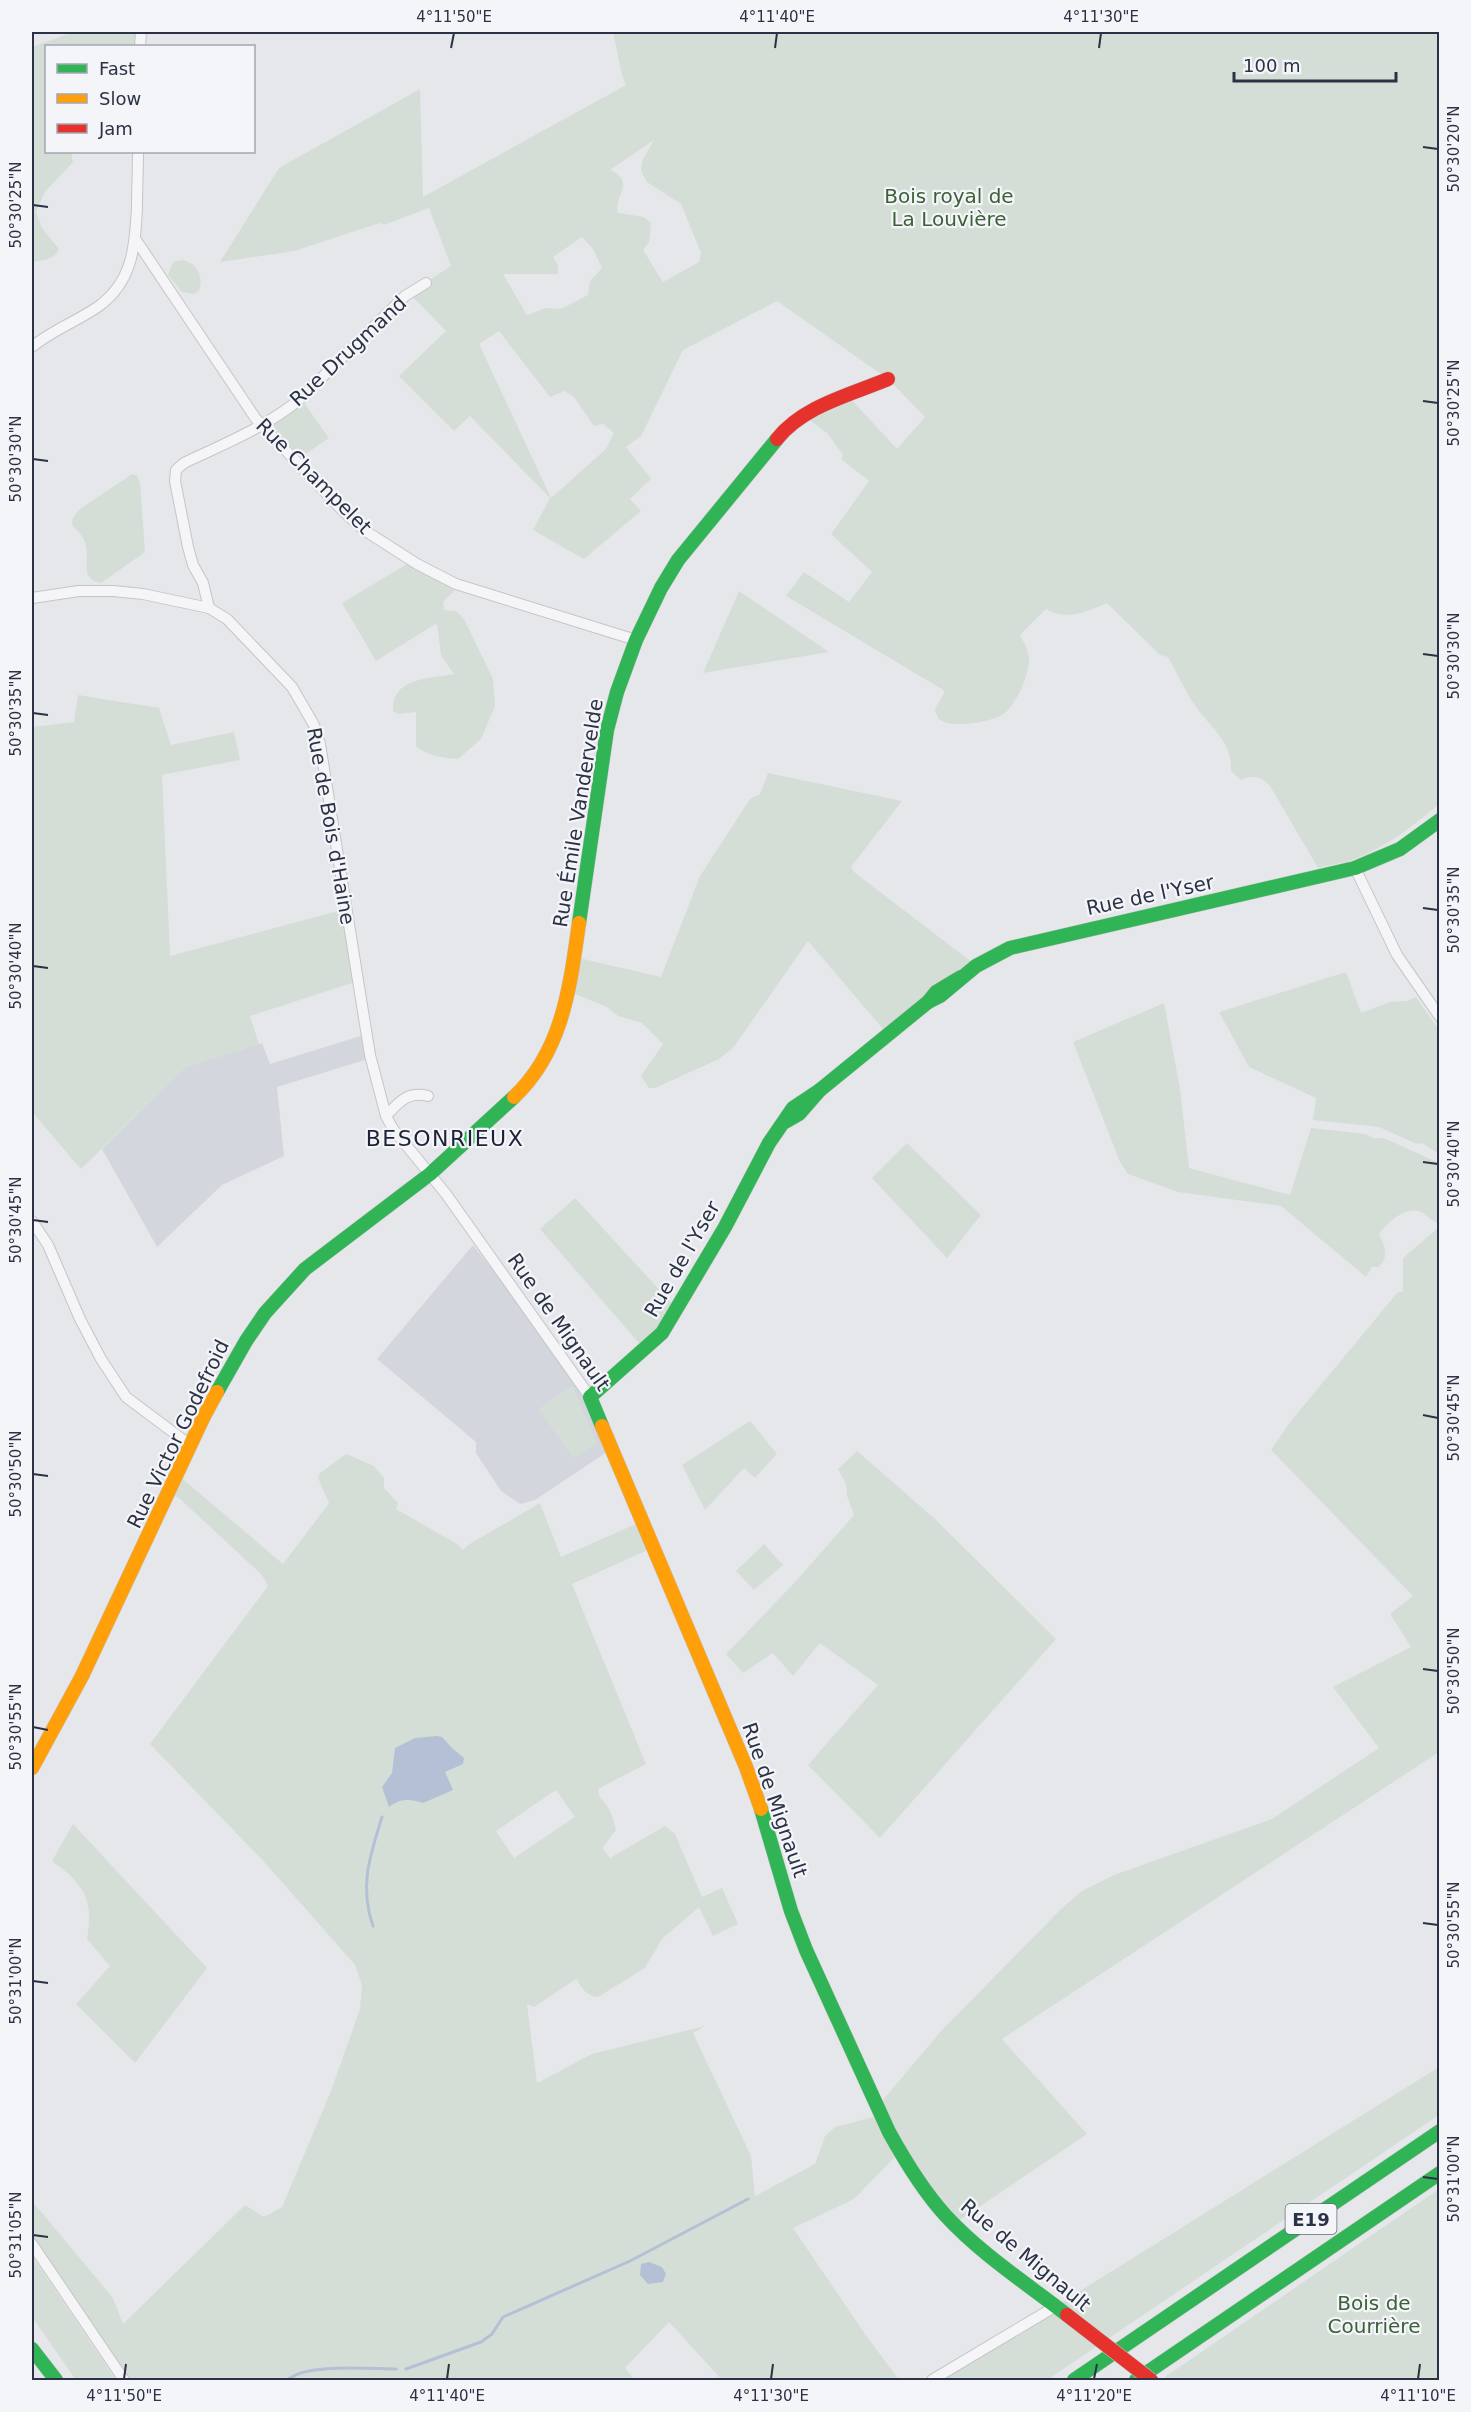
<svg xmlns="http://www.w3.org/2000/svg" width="1471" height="2412" viewBox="0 0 1471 2412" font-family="'DejaVu Sans',sans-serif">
  <rect width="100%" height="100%" fill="#e6e7ea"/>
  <!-- built -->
  <g fill="#d4d6dd">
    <polygon points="367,1034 371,1058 277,1087 284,1156 222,1185 157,1247 102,1149 185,1067 262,1043 270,1064"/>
    <polygon points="473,1245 523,1309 572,1379 585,1401 607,1452 535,1500 520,1504 501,1491 476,1453 476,1442 377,1359"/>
  </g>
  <!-- green -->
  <g fill="#d5ded6" fill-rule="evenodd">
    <path d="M73,32h68l-1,14h-94v106h25l2,10 -28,30 -9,20 6,16 17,21c-4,11 -17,11 -27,13v-215z"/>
    <path d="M613,32h826v772c-27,23 -55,45 -90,57 -10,3 -21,4 -31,7l-48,-82c-8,-9 -18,-12 -29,-6l-10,-9c1,-30 -19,-42 -35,-64 -11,-16 -19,-34 -28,-50l-8,-2 -53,-52c-21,9 -40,18 -61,6l-26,26c4,7 8,15 9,22 2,15 -14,51 -27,58 -12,7 -54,15 -64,3 -1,-2 -3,-8 -3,-9l10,-18 -159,-95 18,-24 45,30 23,-30 -41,-38 38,-53 -28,-22 2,-4 -16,-22 -25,-18 46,-19 49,53 28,-32 -37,-38 -111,-78 -94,49 -42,86 -15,11 25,32 -21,20 11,12 -57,48 -51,-29 17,-32 -80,-82 -16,15 -55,-55 47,-45 -37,-38 42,-27 -22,-58 -45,17 -4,-2 -86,28 -74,11 59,-94 141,-79 3,108 203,-112 -4,-10zM654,140l-12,21 -1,10 6,11 34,22 20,49 -2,9 -36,20 -20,-32 6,-8 2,-19 -7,-6 -26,-4c-5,-18 19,-31 -8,-43zM582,237l11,12 9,19 -12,13 -2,14 -27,14 -15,-1 -19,7 -24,-41h55v-9l-5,-8zM499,331l51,66 14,-6 10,6 20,29 9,-2 11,9 -8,16 -55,49 -72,-154z"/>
    <path d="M181,260c16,2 23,16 18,31l-5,3 -12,-2 -14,-17 5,-13z"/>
    <polygon points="304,403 329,438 301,457 271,427"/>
    <path d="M132,474l5,2 3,7 5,69 -44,31c-24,-3 -9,-28 -17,-43 -7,-14 -21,-13 -4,-31z"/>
    <path d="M412,561l48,24 -17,17 1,8 12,1 8,8 29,60 2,27 -14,33 -23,20c-15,-1 -31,-3 -42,-13v-34l-18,2 -5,-3c-1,-34 35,-32 61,-37l-13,-18 -4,-33 -61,38 -34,-58z"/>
    <polygon points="739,591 829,652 703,673"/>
    <polygon points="78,695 159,708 171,745 234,732 240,760 162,775 170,956 346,909 358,981 250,1016 259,1044 185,1067 81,1169 32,1112 32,727 74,722"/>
    <polygon points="768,773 902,801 851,867 854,872 973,963 884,1030 808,941 733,1048 719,1059 655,1088 649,1088 641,1076 663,1044 642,1023 618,1016 607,1007 573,993 579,958 661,977 700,876 750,799 760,794"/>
    <polygon points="1346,972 1361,1013 1390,1002 1407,1001 1416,997 1439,1030 1439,1154 1422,1143 1417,1144 1379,1127 1313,1120 1316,1098 1249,1067 1219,1012"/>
    <path d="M1164,1003l16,86 9,79 101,27 21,-67 55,6 7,4h11l55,25v60c-7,-1 -13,-9 -20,-12 -13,-5 -34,13 -40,23 6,12 10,23 0,33h-7l-6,10 -85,-71 -103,-14 -50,-18 -8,-12 -47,-120z"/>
    <polygon points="907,1143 981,1215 947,1258 872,1178"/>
    <polygon points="575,1198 677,1309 645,1350 540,1229"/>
    <path d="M1439,1227v525l-437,287 85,95 -133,90 -54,-72 -46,47 -61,29 72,106 34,46h-177l-53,-58 -44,46 10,12h-511l-92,-136v-43l81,97 10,26 122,-119 19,12 18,-10 49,-116 29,-82 2,-24 -7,-20 -88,-100 -117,-121 118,-158 -6,-11 -83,-77 -11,-4 9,-20 106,90 46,-61 -11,-25 2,-5 26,-19 28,12 10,12v10l14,15 -2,6 61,35 6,6 5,-5 72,-42 21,54 77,-34 12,26 -78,35 74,180 -48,25 2,9c10,7 13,21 16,32l-14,18 8,10 55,-32 10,8 27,63 20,-9 16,36 -25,12 -14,-29 -37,32 -17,29 -47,29c-12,-1 -16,-9 -22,-18l-42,28 -7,-3 10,79 55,-29 113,-28 -12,7 58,123 4,40 60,-32 10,-28 10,-9 46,-12 -3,-9 63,-75 120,-122 21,-18 32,-16 158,-56 107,-71 -46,-61 78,-40 -21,-33 23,-18 -142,-146 19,-28 107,-129 6,-2v-33zM556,1790l19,27 -61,41 -18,-27z"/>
    <polygon points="572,1386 597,1443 573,1458 539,1409"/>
    <polygon points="750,1421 777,1454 755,1478 744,1468 705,1510 682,1465"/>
    <polygon points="857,1451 934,1518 1056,1639 880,1838 808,1765 878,1685 820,1643 793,1676 773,1653 743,1673 726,1654 797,1580 854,1515 847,1496 846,1484 838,1469"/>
    <polygon points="764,1544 783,1565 754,1590 736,1571"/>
    <path d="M73,1824l134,144 -72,95 -59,-59 34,-38 -23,-27c7,-40 -3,-55 -35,-78z"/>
    <polygon points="1439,2067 1439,2115 1047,2380 932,2380 1056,2306"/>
    <polygon points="1439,2189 1439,2380 1169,2380 1165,2377"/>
    <polygon points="32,2256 116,2380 76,2380 32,2317"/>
  </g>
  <!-- water -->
  <g fill="#b4c0d5">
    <path d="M437,1736l5,1 10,11 12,10 -1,6 -18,8 8,18 -30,13c-14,-4 -22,-5 -34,4l-7,-20 10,-14 3,-25 20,-10z"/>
    <polygon points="649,2262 662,2267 666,2274 663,2282 648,2284 640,2275 641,2264"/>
  </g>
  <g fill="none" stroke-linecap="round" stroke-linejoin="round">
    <!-- stream -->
    <g stroke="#b4c0d5" stroke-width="3">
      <path d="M373,1926c-14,-40 -3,-70 9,-109"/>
      <polyline points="406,2369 481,2342 492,2334 503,2317 630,2261 748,2199"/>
      <path d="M288,2380c16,-17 82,-11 108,-11"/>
    </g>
    <defs>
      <g id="street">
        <polyline points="140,46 141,32"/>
        <polyline points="136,240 256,419 343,511 364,530 417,564 456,584 636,640"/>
        <path d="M32,347c20,-17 46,-26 67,-41 34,-25 36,-60 38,-99 0,-18 1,-37 1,-55"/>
        <polyline points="32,598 79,591 113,591 143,594 209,608 227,619 292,687 314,725 320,744 370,1055 386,1116 393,1129 446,1194 590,1397"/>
        <path d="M209,608l-6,-25 -10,-18 -5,-18 -13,-66 1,-11 8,-7c40,-19 80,-35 115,-63l106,-104 21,-13"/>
        <polyline points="1355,868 1397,955 1440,1017"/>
        <path d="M386,1116c13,-14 21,-25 42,-20"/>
        <polyline points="32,1221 48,1245 80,1319 101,1359 126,1397 190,1445"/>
        <polyline points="32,2244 124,2380"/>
        <polyline points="932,2380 1056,2306"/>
      </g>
      <g id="fast">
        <polyline points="579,923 607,730 617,692 636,640 661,588 678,560 777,439"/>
        <polyline points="961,977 936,992 928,1002 940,996 976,966 1010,948 1355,868 1400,849 1440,820"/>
        <polyline points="820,1090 928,1002"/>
        <polyline points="217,1392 246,1341 265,1313 305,1269 430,1174 514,1097"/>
        <polyline points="602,1426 590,1397 662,1333 725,1227 769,1143 793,1108 820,1090 799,1114 785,1122"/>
        <path d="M761,1809l30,102 15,39 83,182c16,29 34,59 57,84 35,38 80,67 121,99"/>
        <polyline points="32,2349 56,2380"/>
        <polyline points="1074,2380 1440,2131"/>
        <polyline points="1136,2380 1440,2173"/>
      </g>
      <g id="slow">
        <path d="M514,1097c49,-46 56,-111 65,-174"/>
        <polyline points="602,1426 746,1767 761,1809"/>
        <polyline points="32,1768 82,1676 203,1418 217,1392"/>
      </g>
      <path id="jam" d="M777,439c26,-33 73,-44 111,-60"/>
    </defs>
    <!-- street casing -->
    <use href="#street" stroke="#c4c5c8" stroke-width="12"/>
    <!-- fast casing -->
    <use href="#fast" stroke="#c4c5c8" stroke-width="15"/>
    <!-- slow casing -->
    <use href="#slow" stroke="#c4c5c8" stroke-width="15"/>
    <!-- jam casing -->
    <use href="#jam" stroke="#c4c5c8" stroke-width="15"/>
    <!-- street -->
    <use href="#street" stroke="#f5f5f7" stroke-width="10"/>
    <!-- fast -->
    <use href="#fast" stroke="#30b455" stroke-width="14"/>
    <!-- slow -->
    <use href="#slow" stroke="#ff9f0a" stroke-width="14"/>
    <!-- jam -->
    <use href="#jam" stroke="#e5322d" stroke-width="14"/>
    <defs>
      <polyline id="jam-bridge" points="1067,2315 1151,2380"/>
    </defs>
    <!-- jam-bridge casing -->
    <use href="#jam-bridge" stroke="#c4c5c8" stroke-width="15" stroke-linecap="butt"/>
    <!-- jam-bridge -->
    <use href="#jam-bridge" stroke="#e5322d" stroke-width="14"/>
  </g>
  <!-- ticks -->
  <path fill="none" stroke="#2b3245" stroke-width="2" d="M451,48l3,-15M775,48l2,-15M1099,48l2,-15M1423,147l15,2M33,205l15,2M1423,401l15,2M33,459l15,2M1423,654l15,2M33,713l15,2M1423,908l15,2M33,966l15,2M1423,1162l15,2M33,1220l15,2M1423,1415l15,3M33,1474l15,2M1423,1669l15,2M33,1727l15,3M1423,1923l15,2M33,1981l15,2M1423,2177l15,2M33,2235l15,2M124,2379l2,-15M447,2379l2,-15M771,2379l2,-15M1094,2379l3,-15M1418,2379l2,-15"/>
  <g text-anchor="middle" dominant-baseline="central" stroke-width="4.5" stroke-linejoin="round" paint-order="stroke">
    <!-- shield labels -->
    <rect fill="#f4f5f9" stroke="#676c7b" stroke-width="1.5" x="1285.5" y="2204" width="51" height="30" rx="4.5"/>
    <g font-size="18" font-weight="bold" fill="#2b3245">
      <text x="1311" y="2219">E19</text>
    </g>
    <!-- park labels -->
    <g font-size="20" fill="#3c6138" stroke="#f4f5f9">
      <text x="949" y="196">Bois royal de<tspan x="949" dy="23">La Louvière</tspan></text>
      <text x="1374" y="2303">Bois de<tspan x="1374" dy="23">Courrière</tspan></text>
    </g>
    <!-- street labels -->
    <g font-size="20" fill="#2b3245" stroke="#f4f5f9">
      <text transform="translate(348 351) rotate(-43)">Rue Drugmand</text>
      <text transform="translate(314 476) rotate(45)">Rue Champelet</text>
      <text transform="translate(578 813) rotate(-81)">Rue Émile Vandervelde</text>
      <text transform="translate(331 826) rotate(80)">Rue de Bois d'Haine</text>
      <text transform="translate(1150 895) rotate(-12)">Rue de l'Yser</text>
      <text transform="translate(682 1259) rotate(-60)">Rue de l'Yser</text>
      <text transform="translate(559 1322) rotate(55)">Rue de Mignault</text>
      <text transform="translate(178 1434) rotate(-64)">Rue Victor Godefroid</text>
      <text transform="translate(775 1800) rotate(71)">Rue de Mignault</text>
      <text transform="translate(1026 2255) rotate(40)">Rue de Mignault</text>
    </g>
    <!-- quarter labels -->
    <g font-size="22" letter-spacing="1.5" fill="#1d2336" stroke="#f4f5f9">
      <text x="445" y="1138">BESONRIEUX</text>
    </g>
  </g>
  <!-- border -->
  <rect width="1471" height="2412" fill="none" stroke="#f4f5f9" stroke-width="66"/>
  <!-- legend -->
  <rect x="45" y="45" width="210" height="108" fill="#f4f5f9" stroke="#a4a7b1" stroke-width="1.5"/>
  <rect x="57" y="64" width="30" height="9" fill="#30b455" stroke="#a4a7b1" stroke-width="1.5"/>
  <text x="99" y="75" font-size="18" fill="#2b3245">Fast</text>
  <rect x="57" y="94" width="30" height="9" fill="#ff9f0a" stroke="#a4a7b1" stroke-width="1.5"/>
  <text x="99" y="105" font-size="18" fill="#2b3245">Slow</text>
  <rect x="57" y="124" width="30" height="9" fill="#e5322d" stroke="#a4a7b1" stroke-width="1.5"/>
  <text x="99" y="135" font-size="18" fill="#2b3245">Jam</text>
  <!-- scale -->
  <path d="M1234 72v9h162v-9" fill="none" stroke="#2b3245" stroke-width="3"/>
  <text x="1243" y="72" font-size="18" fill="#2b3245" stroke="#f4f5f9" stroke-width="4.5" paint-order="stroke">100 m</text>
  <rect x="33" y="33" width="1405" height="2346" fill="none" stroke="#2b3245" stroke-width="2"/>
  <g font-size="15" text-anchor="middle" fill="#2b3245">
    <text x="454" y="22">4°11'50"E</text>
    <text x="777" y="22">4°11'40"E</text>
    <text x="1101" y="22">4°11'30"E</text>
    <text transform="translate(1454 149) rotate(-90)" y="5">50°30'20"N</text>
    <text transform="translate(16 205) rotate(-90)" y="5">50°30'25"N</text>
    <text transform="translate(1454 403) rotate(-90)" y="5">50°30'25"N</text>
    <text transform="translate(16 459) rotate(-90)" y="5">50°30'30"N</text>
    <text transform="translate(1454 656) rotate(-90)" y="5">50°30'30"N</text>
    <text transform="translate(16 713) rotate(-90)" y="5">50°30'35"N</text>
    <text transform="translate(1454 910) rotate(-90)" y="5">50°30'35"N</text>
    <text transform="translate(16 966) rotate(-90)" y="5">50°30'40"N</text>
    <text transform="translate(1454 1164) rotate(-90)" y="5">50°30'40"N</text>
    <text transform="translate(16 1220) rotate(-90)" y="5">50°30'45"N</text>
    <text transform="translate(1454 1418) rotate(-90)" y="5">50°30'45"N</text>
    <text transform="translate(16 1474) rotate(-90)" y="5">50°30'50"N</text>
    <text transform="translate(1454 1671) rotate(-90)" y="5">50°30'50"N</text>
    <text transform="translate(16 1727) rotate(-90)" y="5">50°30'55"N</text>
    <text transform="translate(1454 1925) rotate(-90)" y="5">50°30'55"N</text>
    <text transform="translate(16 1981) rotate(-90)" y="5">50°31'00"N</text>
    <text transform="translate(1454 2179) rotate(-90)" y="5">50°31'00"N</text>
    <text transform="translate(16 2235) rotate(-90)" y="5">50°31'05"N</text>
    <text x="124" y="2401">4°11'50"E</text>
    <text x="447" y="2401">4°11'40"E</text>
    <text x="771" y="2401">4°11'30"E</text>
    <text x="1094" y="2401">4°11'20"E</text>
    <text x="1418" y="2401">4°11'10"E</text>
  </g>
</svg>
